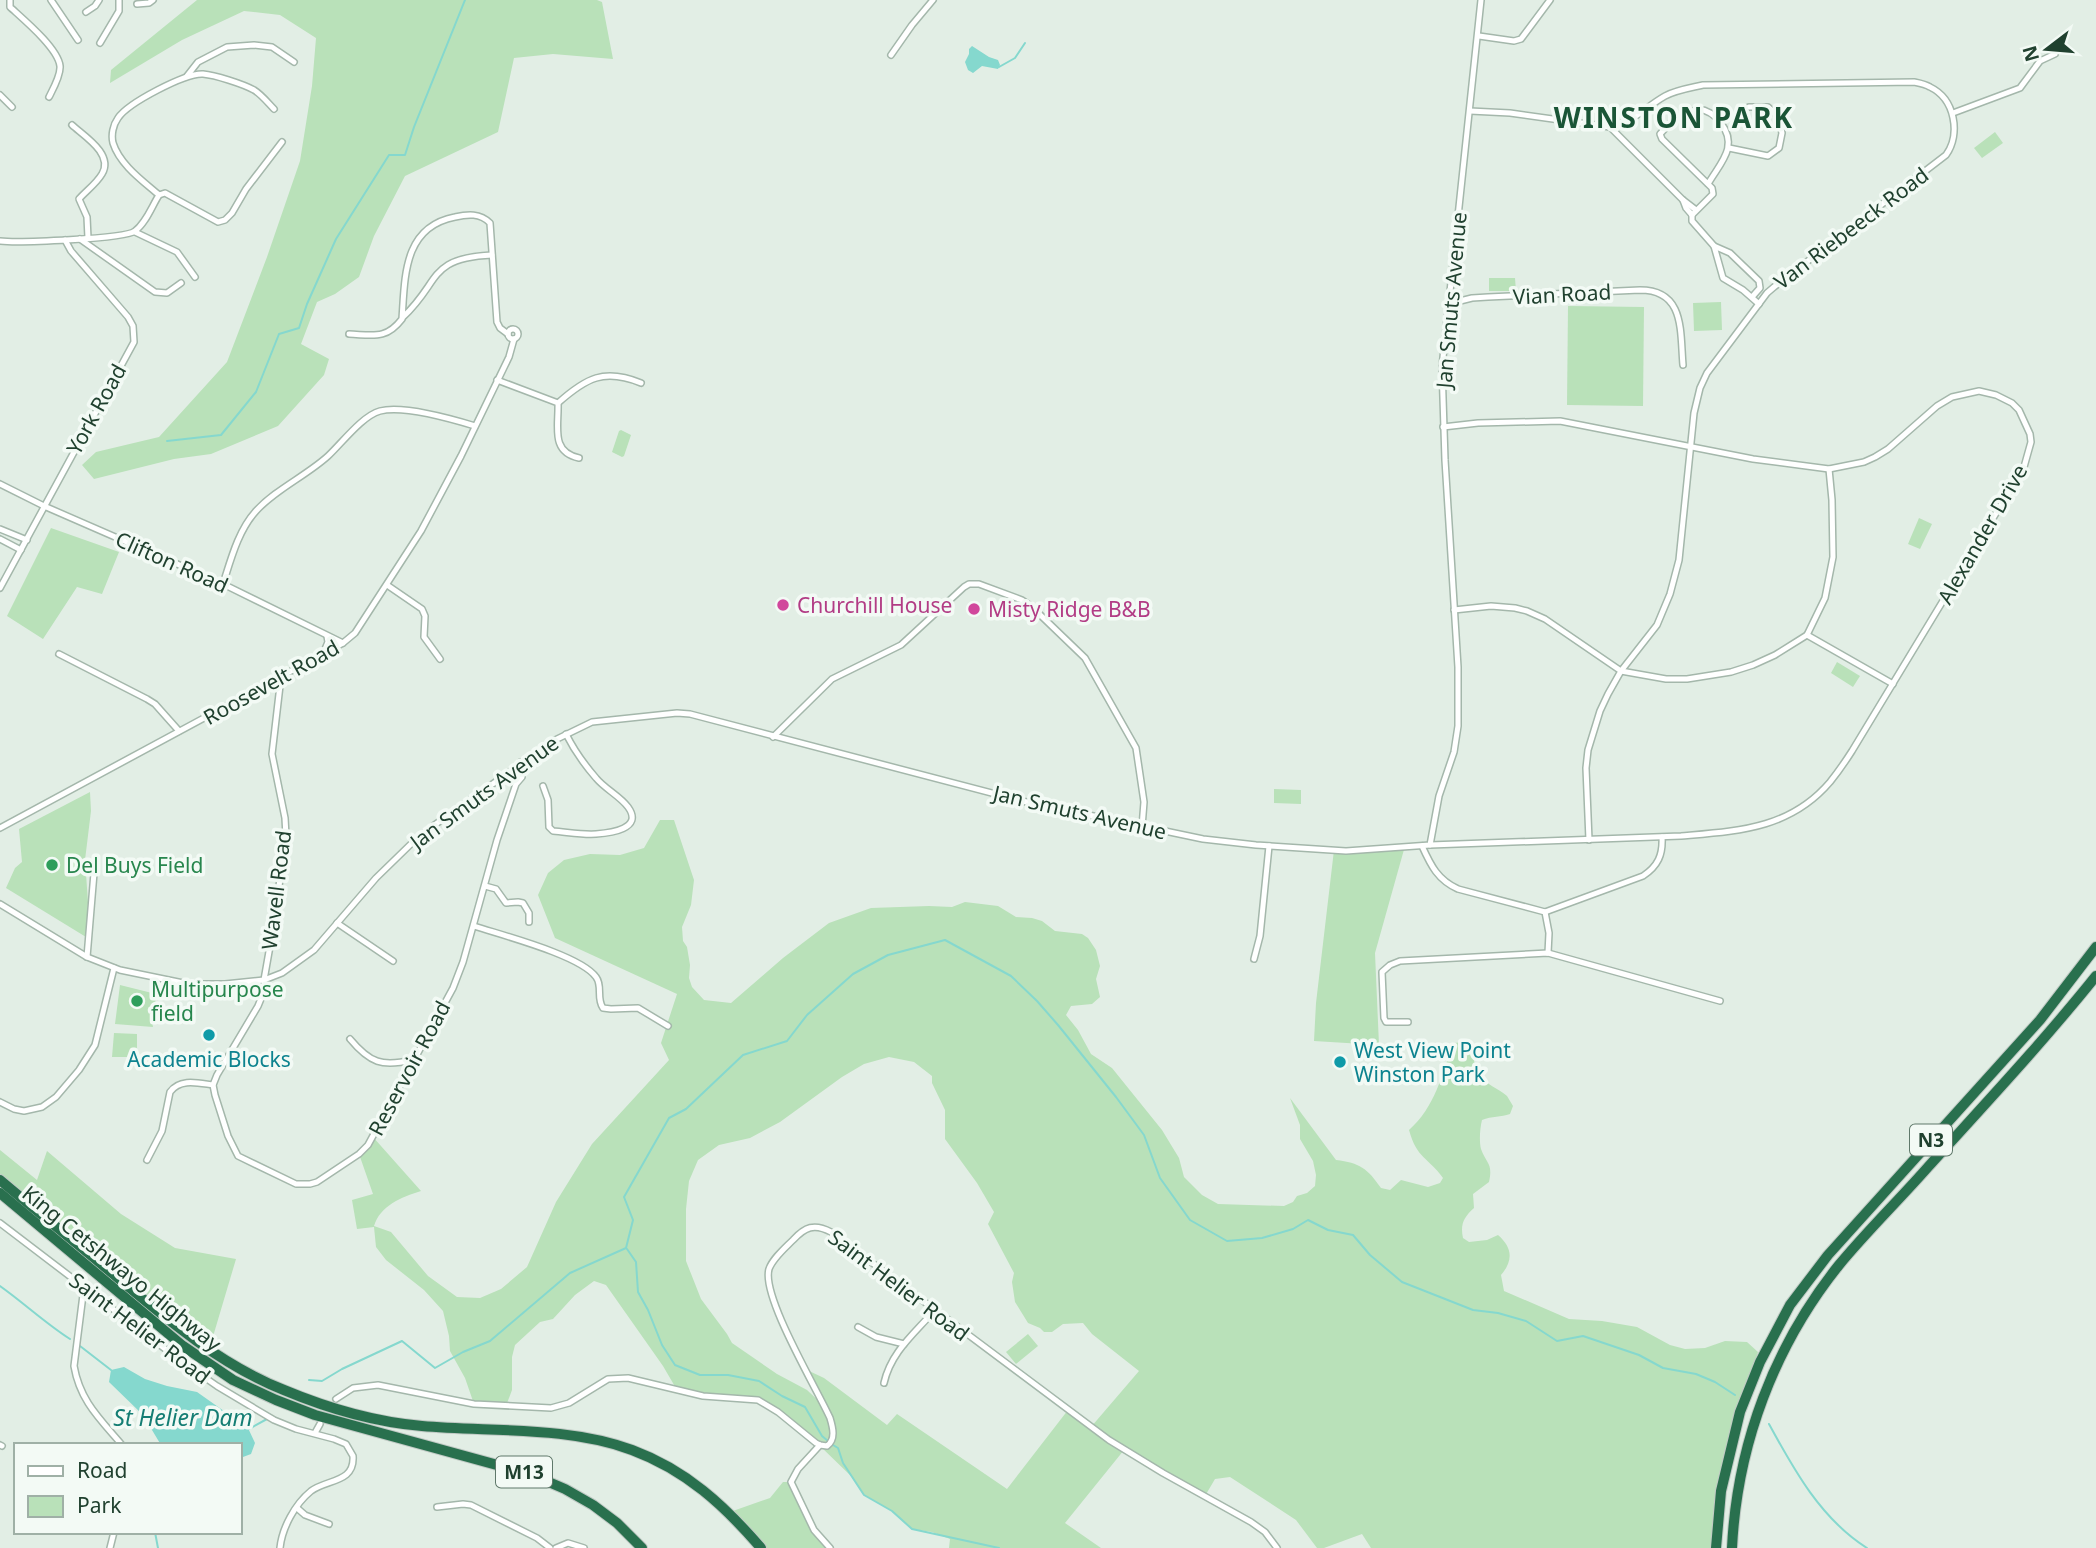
<svg xmlns="http://www.w3.org/2000/svg" width="2096" height="1548" viewBox="0 0 2096 1548" font-family="'Noto Sans',sans-serif">
  <rect width="100%" height="100%" fill="#e2eee5"/>
  <!-- green -->
  <g fill="#b9e1b9" fill-rule="evenodd">
    <polygon points="197,0 597,0 602,2 613,59 553,54 514,58 498,132 405,176 374,236 359,277 335,294 317,302 301,344 329,359 324,375 278,426 211,454 174,459 94,479 82,465 96,452 159,437 227,362 267,257 300,161 312,86 316,38 280,15 244,11 182,40 110,83 111,70"/>
    <polygon points="1995,132 2003,143 1982,158 1974,148"/>
    <polygon points="1489,278 1515,278 1516,291 1489,291"/>
    <polygon points="1721,302 1722,330 1694,331 1693,303"/>
    <polygon points="1568,306 1644,307 1643,406 1567,405"/>
    <polygon points="621,430 631,435 624,456 622,457 612,452 619,431"/>
    <polygon points="1919,518 1932,524 1920,549 1908,544"/>
    <polygon points="51,528 119,552 102,594 77,587 43,639 7,616"/>
    <polygon points="1837,662 1860,676 1853,687 1831,673"/>
    <polygon points="1274,789 1301,790 1301,804 1274,803"/>
    <polygon points="90,792 91,811 85,860 88,902 86,937 6,888 15,868 22,862 19,829"/>
    <path d="M660,820h14l20,60 -3,25 -9,22 1,14 4,6 3,18 -1,13 3,9 12,13 27,3 52,-45 46,-35 42,-15 58,-2 23,1 13,-5 33,4 18,11 16,1 10,3 13,10 27,3 6,4 8,12 4,16 -4,13 4,18 -8,7 -21,2 -5,9 12,15 13,24 21,14 50,62 17,28 5,19 18,18 16,9 66,2 9,-4 4,-6 10,-3 8,-7 1,-11 -3,-14 -13,-22v-14l-10,-27 46,62c24,3 31,8 45,28l9,2 11,-10 27,7 12,-4 3,-5c-15,-21 -26,-19 -34,-48 26,-23 33,-55 44,-87l14,-1c7,10 6,22 12,32 7,11 19,14 28,22 2,3 4,7 6,10l-3,8c-9,3 -18,2 -28,6 -2,8 -3,21 -1,29 6,16 12,14 8,33l-16,12 1,14c-10,9 -14,16 -11,30l6,4 18,-2 11,-5c15,13 15,26 3,40l3,16 65,28 33,2 35,6 33,18 15,4 20,-1 20,-7 22,1 11,10 -41,137 -5,59h-341l-9,-14 -38,14h-7l-21,-28 -66,-43 -15,2 -10,17 -81,-46 -59,73 36,25h-152l1,-9 -18,-7 -20,-3 -20,-18 -28,-16 -12,-18 -32,-31 -56,-44 -48,-4 -39,-8 -14,-24 -57,-81 -12,-4 -19,14 -22,24 -13,3 -25,23 -3,12v33l-6,16 -32,-2 -9,-26 -15,-27 -1,-15 -6,-25 -19,-21 -38,-30 -10,-13 -2,-20 -17,2 -5,-29 21,-6 -14,-40 14,-17 48,54c-20,6 -41,15 -47,35l17,6 37,44 29,21 23,1 21,-9 26,-22 29,-65 36,-58 77,-84 -8,-17 16,-49 -122,-56 -17,-43 10,-22 16,-13 26,-6 30,1 24,-7zM889,1057l25,5 18,14v7l13,27v29l32,44 17,29 -6,12 26,49 -2,9 3,20 13,21 12,5 4,4h8l11,-8 20,-1 9,11 47,37 -48,56 -23,-17 -61,79 -110,-75 -10,11 -63,-47 -17,-8 17,36 -17,-16 -30,-16 -45,-31 -5,-9 -26,-35 -15,-38v-52l3,-28 9,-21 21,-15 31,-7 30,-16 62,-45 22,-13z"/>
    <polygon points="1405,846 1375,953 1379,1045 1314,1041 1316,1003 1334,850"/>
    <polygon points="120,985 156,994 155,1008 150,1009 153,1027 115,1024"/>
    <polygon points="114,1033 137,1034 137,1057 112,1057"/>
    <polygon points="0,1150 37,1180 47,1151 121,1214 175,1248 236,1259 209,1350 22,1198 0,1174"/>
    <polygon points="1028,1334 1038,1346 1016,1364 1006,1352"/>
    <polygon points="783,1482 791,1482 814,1530 830,1548 761,1548 730,1512 770,1498"/>
  </g>
  <!-- water -->
  <g fill="#85d8ce">
    <polygon points="972,46 989,57 998,60 1000,65 998,69 982,66 973,73 968,70 965,62 969,54 969,49"/>
    <polygon points="124,1367 145,1379 167,1386 197,1392 248,1428 255,1443 251,1454 243,1457 240,1461 240,1445 161,1445 143,1415 109,1382 111,1370"/>
  </g>
  <g fill="none" stroke-linecap="round" stroke-linejoin="round">
    <!-- stream -->
    <g stroke="#85d8ce" stroke-width="2">
      <polyline points="999,67 1015,58 1025,43"/>
      <polyline points="167,441 221,435 256,392 279,334 299,328 307,304 336,239 389,155 405,155 414,127 465,0"/>
      <polyline points="627,1249 636,1262 638,1292 648,1310 662,1345 675,1365 700,1375 728,1375 759,1381 782,1396 805,1407 822,1436 828,1441"/>
      <path d="M0,1286c24,17 45,37 70,53"/>
      <polyline points="80,1346 111,1370"/>
      <polyline points="309,1380 322,1381 342,1369 402,1341 435,1368 463,1352 490,1341 570,1273 626,1248 633,1220 624,1197 669,1118 686,1109 743,1055 787,1041 807,1015 853,974 888,955 945,940 1011,976 1037,1001 1058,1025 1116,1097 1144,1135 1160,1178 1190,1220 1227,1241 1262,1238 1293,1229 1308,1220 1328,1230 1353,1235 1370,1255 1402,1282 1473,1310 1498,1313 1526,1321 1557,1341 1583,1336 1639,1355 1663,1368 1696,1374 1715,1382 1735,1395"/>
      <path d="M1769,1424c25,46 52,95 98,124"/>
      <polyline points="247,1430 267,1419"/>
      <polyline points="833,1445 838,1448 843,1463 864,1495 892,1511 912,1529 999,1548"/>
      <polyline points="155,1532 158,1548"/>
    </g>
    <defs>
      <g id="minor">
        <path d="M10,0v7c13,12 48,41 50,59 1,9 -7,23 -11,31"/>
        <polyline points="51,0 78,40"/>
        <polyline points="137,4 149,3 153,0"/>
        <polyline points="86,12 95,6 99,0"/>
        <polyline points="1479,36 1514,41 1521,39 1550,0"/>
        <polyline points="100,43 119,11 119,0"/>
        <polyline points="891,55 912,25 933,0"/>
        <polyline points="187,76 198,62 227,47 254,45 272,47 294,62"/>
        <polyline points="0,95 12,107"/>
        <path d="M274,109c-6,-6 -12,-14 -20,-19 -11,-6 -39,-15 -51,-16 -18,-1 -75,29 -85,44 -5,7 -7,17 -5,25 7,22 30,38 46,52l6,-2 53,29 7,-2 7,-7 14,-24 36,-47"/>
        <polyline points="1470,111 1510,113 1610,127 1683,200 1696,210"/>
        <polyline points="1953,113 2020,88 2040,61 2055,54"/>
        <path d="M72,125c12,11 42,29 30,49 -6,10 -16,17 -23,25l8,18 1,21"/>
        <polyline points="1729,148 1768,156 1779,148 1782,133 1778,116 1768,107 1749,107"/>
        <polyline points="1683,200 1686,208 1692,215"/>
        <path d="M1692,215l21,-21 -1,-6 -50,-49 -2,-5 15,-16 23,-9c10,1 17,6 23,14 18,24 -1,40 -13,61"/>
        <polyline points="1692,215 1692,221 1714,246 1730,253 1759,281 1760,288 1752,297"/>
        <polyline points="135,232 177,252 195,277"/>
        <polyline points="80,239 155,292 167,293 181,283"/>
        <path d="M0,241c17,2 125,-2 135,-10 11,-8 17,-25 24,-36"/>
        <polyline points="1714,246 1723,278 1743,290 1759,304"/>
        <path d="M1448,304l24,-6 16,-1 152,-7c45,0 40,41 43,75"/>
        <path d="M403,317c38,-35 24,-59 89,-62"/>
        <circle cx="513" cy="334" r="5"/>
        <path d="M349,334c24,1 37,6 53,-15 3,-42 1,-92 53,-102 13,-3 25,-4 35,6l7,99 3,6 8,6"/>
        <path d="M497,380l61,23c1,23 -8,49 21,55"/>
        <path d="M558,403c28,-25 46,-35 83,-20"/>
        <polyline points="0,484 44,506 223,584 343,643"/>
        <polyline points="0,529 27,540"/>
        <polyline points="0,539 21,550"/>
        <path d="M223,584c8,-25 15,-53 33,-73 20,-22 50,-35 72,-55 14,-13 34,-40 52,-45 23,-6 72,8 95,15"/>
        <polyline points="387,585 422,609 425,616 424,637 440,659"/>
        <polyline points="0,588 134,342 133,326 128,317 71,251 65,240"/>
        <polyline points="1454,610 1491,606 1515,608 1527,611 1545,619 1621,671 1666,679 1687,679 1731,672 1753,665 1775,655 1807,635 1825,598 1833,557 1832,500 1829,469"/>
        <polyline points="1807,635 1893,684"/>
        <polyline points="59,654 147,699 155,704 179,731"/>
        <polyline points="323,654 328,642 327,636"/>
        <polyline points="281,677 272,754 285,818 286,836 273,929 264,980 265,989 258,1006 217,1075 213,1085 215,1095 228,1136 238,1156 296,1184 310,1184 317,1182 359,1154 368,1145 453,988 463,962 497,840 516,784 522,777 521,762"/>
        <polyline points="773,737 832,679 901,645 964,587 969,584 979,584 1022,600 1031,606 1085,658 1136,748 1144,802 1142,827"/>
        <path d="M543,786l5,14 1,27 4,4c14,1 29,4 43,3 14,-1 48,-5 32,-27 -8,-11 -23,-18 -32,-29 -13,-15 -21,-26 -30,-44"/>
        <polyline points="0,828 343,643 355,633 421,531 461,456 509,357 514,339"/>
        <path d="M1589,840l-3,-72 2,-18 12,-39 8,-17 13,-23 36,-46 13,-31 9,-34 15,-147 6,-25 7,-15 60,-80 7,-6 172,-132c15,-21 9,-56 -16,-68 -5,-3 -11,-4 -16,-5l-211,3c-13,3 -27,5 -38,11 -21,12 -31,26 -55,31"/>
        <path d="M1430,845l251,-9c57,-5 109,-7 149,-54 8,-10 15,-20 22,-31l172,-284 7,-25 -1,-8 -11,-24 -7,-7 -16,-8 -17,-4 -27,6 -15,9 -49,43 -13,8 -11,5 -35,7 -76,-10 -193,-38 -82,2 -35,4"/>
        <path d="M1422,846c9,20 16,34 36,43l87,23 98,-36c15,-10 20,-21 19,-39"/>
        <polyline points="485,886 496,889 506,903 518,902 523,903 529,913 529,922"/>
        <polyline points="0,904 87,957 120,970 188,984 225,984 264,980 282,973 314,950 376,878 413,842 433,826 555,740 592,722 677,713 690,714 1022,801 1203,839 1256,845 1346,851 1430,845 1439,796 1454,752 1458,726 1458,667 1445,460 1442,367 1481,0"/>
        <polyline points="1545,912 1549,933 1548,953"/>
        <polyline points="337,923 393,961"/>
        <path d="M474,926c27,9 106,29 122,51 7,9 0,21 7,31l8,1 27,-1 30,18"/>
        <polyline points="87,957 94,873"/>
        <polyline points="1254,959 1260,936 1269,846"/>
        <polyline points="1408,1022 1386,1022 1384,1018 1382,972 1390,965 1400,961 1548,953 1720,1001"/>
        <path d="M350,1039c20,24 32,28 62,21"/>
        <polyline points="0,1102 14,1109 24,1111 42,1107 56,1097 79,1070 95,1045 114,968"/>
        <path d="M147,1160l15,-29 8,-39c10,-14 28,-9 43,-7"/>
        <path d="M0,1223l181,138 36,25 57,34 22,9 38,10 12,5 7,12c2,27 -26,23 -42,35 -16,13 -29,37 -31,57"/>
        <path d="M84,1287l-10,79c6,35 26,53 48,79"/>
        <polyline points="858,1327 876,1337 904,1344"/>
        <path d="M884,1383c7,-31 30,-49 50,-72"/>
        <path d="M336,1399l17,-11 25,-3 96,19 77,4 18,-5 39,-24 20,-1 75,18 55,4 20,12 38,31 4,2 7,1c9,-7 6,-18 3,-28 -13,-29 -69,-122 -61,-149 4,-11 16,-21 24,-29 12,-13 21,-17 38,-8l278,208 54,33 88,49 14,10 12,16"/>
        <polyline points="315,1433 320,1424"/>
        <polyline points="0,1445 2,1446"/>
        <polyline points="820,1445 798,1469 791,1482 814,1530 830,1548"/>
        <polyline points="437,1507 463,1504 471,1505 537,1538 550,1548"/>
        <polyline points="297,1508 305,1515 329,1524"/>
        <polyline points="110,1548 114,1532"/>
        <polyline points="556,1548 568,1543 584,1548"/>
      </g>
      <g id="motorway">
        <path d="M0,1180c39,33 79,65 118,98 51,43 103,87 166,112 43,18 91,32 138,36 68,6 146,0 210,24 54,20 92,55 129,98"/>
        <polyline points="0,1193 183,1346 233,1380 276,1400 315,1415 530,1474 565,1489 593,1505 617,1523 642,1548"/>
        <polyline points="1716,1548 1721,1491 1740,1412 1760,1362 1790,1305 1828,1255 2040,1020 2096,947"/>
        <path d="M1732,1548c5,-103 42,-202 107,-283 28,-34 60,-65 89,-98 57,-63 115,-125 168,-191"/>
      </g>
    </defs>
    <!-- minor casing -->
    <use href="#minor" stroke="#a4b7ab" stroke-width="8"/>
    <!-- motorway casing -->
    <use href="#motorway" stroke="#c1cac5" stroke-width="12"/>
    <!-- minor -->
    <use href="#minor" stroke="#fff" stroke-width="5"/>
    <!-- motorway -->
    <use href="#motorway" stroke="#29704e" stroke-width="10"/>
  </g>
  <!-- markers -->
  <g fill="#d1479c" stroke="#f3faf5" stroke-width="2.5">
    <circle cx="783" cy="605" r="7"/>
    <circle cx="974" cy="609" r="7"/>
  </g>
  <g fill="#2e9e5b" stroke="#f3faf5" stroke-width="2.5">
    <circle cx="52" cy="865" r="7"/>
    <circle cx="137" cy="1001" r="7"/>
  </g>
  <g fill="#0f9aa8" stroke="#f3faf5" stroke-width="2.5">
    <circle cx="209" cy="1035" r="7"/>
    <circle cx="1340" cy="1062" r="7"/>
  </g>
  <g text-anchor="middle" dominant-baseline="central" stroke-width="7" stroke-linejoin="round" paint-order="stroke">
    <!-- shield labels -->
    <g fill="#f3faf5" stroke="#5f786a" stroke-width="2">
      <rect x="1910" y="1124.5" width="42" height="31" rx="5"/>
      <rect x="496" y="1456.5" width="56" height="31" rx="5"/>
    </g>
    <g font-size="19" font-weight="bold" fill="#20412f">
      <text x="1931" y="1140">N3</text>
      <text x="524" y="1472">M13</text>
    </g>
    <!-- street labels -->
    <g font-size="21" fill="#20412f" stroke="#f3faf5">
      <text transform="translate(1851 228) rotate(-37)">Van Riebeeck Road</text>
      <text transform="translate(1562 294) rotate(-3)">Vian Road</text>
      <text transform="translate(1451 300) rotate(-85)">Jan Smuts Avenue</text>
      <text transform="translate(96 409) rotate(-61)">York Road</text>
      <text transform="translate(1982 534) rotate(-60)">Alexander Drive</text>
      <text transform="translate(172 562) rotate(24)">Clifton Road</text>
      <text transform="translate(271 682) rotate(-29)">Roosevelt Road</text>
      <text transform="translate(484 792) rotate(-36)">Jan Smuts Avenue</text>
      <text transform="translate(1080 812) rotate(13)">Jan Smuts Avenue</text>
      <text transform="translate(276 890) rotate(-83)">Wavell Road</text>
      <text transform="translate(409 1068) rotate(-62)">Reservoir Road</text>
      <text transform="translate(122 1268) rotate(39)">King Cetshwayo Highway</text>
      <text transform="translate(899 1285) rotate(37)">Saint Helier Road</text>
      <text transform="translate(140 1328) rotate(37)">Saint Helier Road</text>
    </g>
    <!-- hotel labels -->
    <g font-size="21" fill="#b23c85" stroke="#f3faf5" text-anchor="start">
      <text x="797" y="605">Churchill House</text>
      <text x="988" y="609">Misty Ridge B&amp;B</text>
    </g>
    <!-- leisure labels -->
    <g font-size="21" fill="#27864d" stroke="#f3faf5" text-anchor="start">
      <text x="66" y="865">Del Buys Field</text>
      <text x="151" y="989">Multipurpose<tspan x="151" dy="24">field</tspan></text>
    </g>
    <!-- culture labels -->
    <g font-size="21" fill="#0d838f" stroke="#f3faf5" text-anchor="start">
      <text x="1354" y="1050">West View Point<tspan x="1354" dy="24">Winston Park</tspan></text>
      <text x="209" y="1059" text-anchor="middle">Academic Blocks</text>
    </g>
    <!-- water labels -->
    <g font-size="23" font-style="italic" fill="#147d73" stroke="#f3faf5">
      <text x="183" y="1417">St Helier Dam</text>
    </g>
    <!-- district labels -->
    <g font-size="28" font-weight="bold" letter-spacing="2" fill="#1a5536" stroke="#f3faf5">
      <text x="1674" y="117">WINSTON PARK</text>
    </g>
  </g>
  <!-- legend -->
  <rect x="14" y="1443" width="228" height="91" fill="#f3faf5" stroke="#9fb0a6" stroke-width="2"/>
  <rect x="28" y="1466" width="35" height="10" fill="#ffffff" stroke="#9fb0a6" stroke-width="2"/>
  <text x="77" y="1478" font-size="21" fill="#20412f">Road</text>
  <rect x="28" y="1496" width="35" height="21" fill="#b9e1b9" stroke="#9fb0a6" stroke-width="2"/>
  <text x="77" y="1513" font-size="21" fill="#20412f">Park</text>
  <!-- north arrow -->
  <g transform="translate(2047 49) rotate(254)" stroke="#f3faf5" stroke-width="5" paint-order="stroke">
  <path d="M0-5L12 26L0 18L-12 26Z" fill="#20412f"/>
  <text y="-10" font-size="19" font-weight="bold" text-anchor="middle" fill="#20412f">N</text>
  </g>
</svg>
